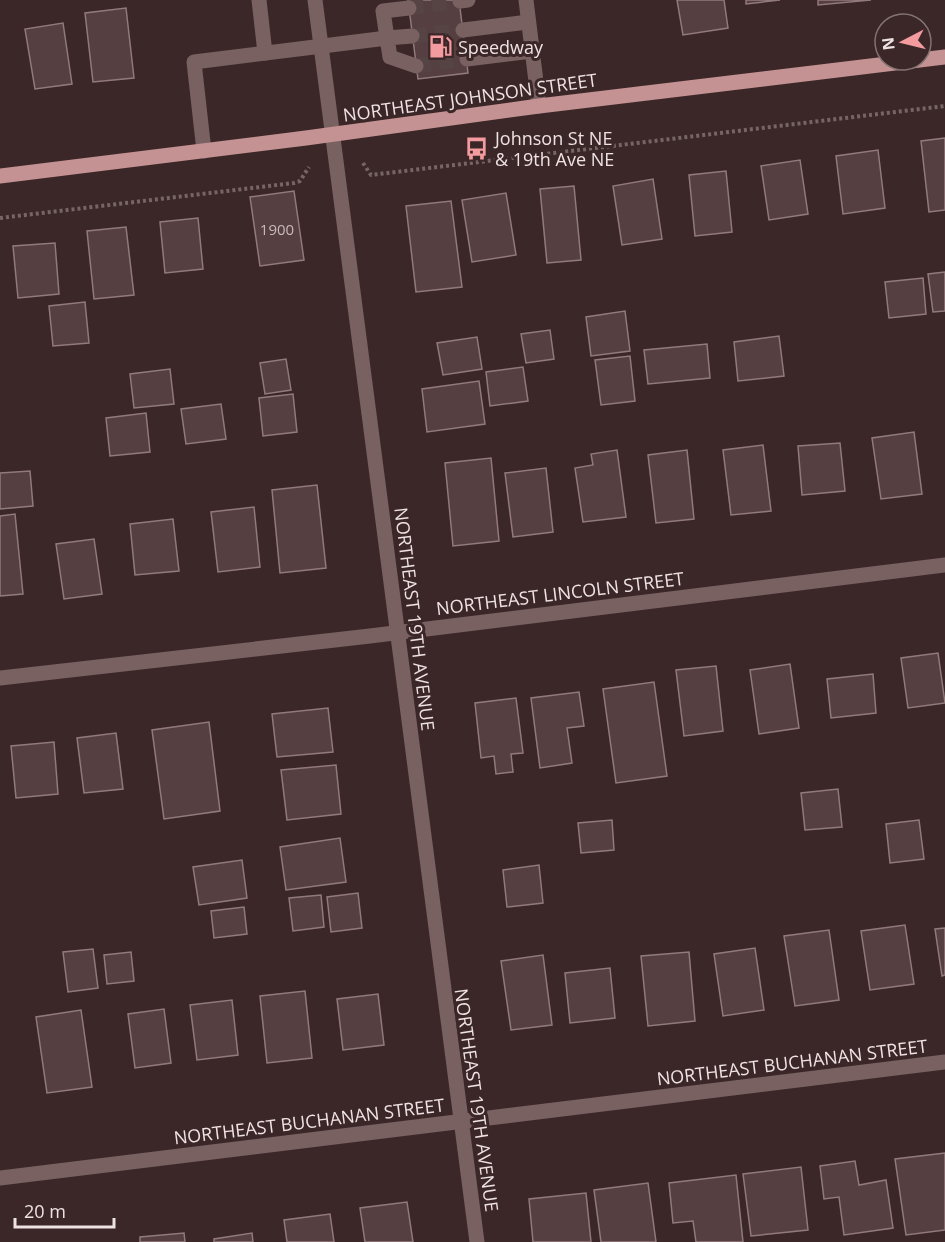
<svg xmlns="http://www.w3.org/2000/svg" width="945" height="1242" viewBox="0 0 945 1242" font-family="'Open Sans',sans-serif">
  <rect width="100%" height="100%" fill="#3b2728"/>
  <!-- building -->
  <g fill="#553f40" stroke="#927a7b" stroke-width="1.5">
    <polygon points="408,0 459,0 468,73 418,79"/>
    <polygon points="677,0 724,0 728,28 683,35"/>
    <polygon points="746,0 780,0 746,4"/>
    <polygon points="818,0 871,0 818,5"/>
    <polygon points="126,8 134,78 93,82 85,13"/>
    <polygon points="63,23 72,84 35,89 25,29"/>
    <polygon points="945,138 945,210 929,212 921,141"/>
    <polygon points="878,150 885,208 843,214 836,156"/>
    <polygon points="800,160 808,214 769,220 761,166"/>
    <polygon points="726,171 732,232 695,236 689,175"/>
    <polygon points="653,179 662,239 622,245 613,186"/>
    <polygon points="574,186 581,260 547,263 540,189"/>
    <polygon points="294,191 304,260 260,266 250,197"/>
    <polygon points="506,193 516,255 472,262 462,200"/>
    <polygon points="451,201 462,287 416,292 406,206"/>
    <polygon points="198,218 203,269 165,273 160,222"/>
    <polygon points="126,227 134,295 94,299 87,231"/>
    <polygon points="55,243 59,294 18,298 13,246"/>
    <polygon points="945,272 945,311 933,312 928,274"/>
    <polygon points="923,278 926,314 889,318 885,282"/>
    <polygon points="85,302 89,343 53,346 49,306"/>
    <polygon points="625,311 630,351 591,356 586,317"/>
    <polygon points="550,330 554,359 526,363 521,334"/>
    <polygon points="779,336 784,376 738,381 734,342"/>
    <polygon points="477,337 482,369 443,375 437,343"/>
    <polygon points="707,344 710,378 648,384 644,350"/>
    <polygon points="630,356 635,401 601,405 595,360"/>
    <polygon points="286,359 291,390 265,394 260,363"/>
    <polygon points="523,367 528,401 490,406 486,372"/>
    <polygon points="170,369 174,404 134,408 130,374"/>
    <polygon points="479,381 485,424 427,432 422,389"/>
    <polygon points="293,394 297,432 263,436 259,398"/>
    <polygon points="221,404 226,439 186,444 181,409"/>
    <polygon points="146,413 150,452 110,456 106,418"/>
    <polygon points="914,432 922,494 881,499 872,438"/>
    <polygon points="840,443 845,491 802,495 798,446"/>
    <polygon points="763,445 771,511 731,515 723,450"/>
    <polygon points="617,450 626,517 583,522 575,468 593,465 591,454"/>
    <polygon points="687,450 694,519 656,523 648,455"/>
    <polygon points="491,458 499,541 453,546 445,463"/>
    <polygon points="546,468 553,532 513,537 505,473"/>
    <polygon points="30,471 33,506 0,509 0,473"/>
    <polygon points="317,485 326,568 280,573 272,490"/>
    <polygon points="254,507 260,567 218,572 211,512"/>
    <polygon points="15,514 23,594 0,596 0,516"/>
    <polygon points="173,519 179,571 135,575 130,524"/>
    <polygon points="94,539 102,594 64,599 56,544"/>
    <polygon points="938,653 945,703 908,708 901,658"/>
    <polygon points="790,664 799,728 759,734 750,670"/>
    <polygon points="716,666 723,731 684,736 676,670"/>
    <polygon points="873,674 876,713 831,718 827,679"/>
    <polygon points="654,682 667,776 616,783 603,689"/>
    <polygon points="579,692 584,726 567,728 572,763 540,768 531,698"/>
    <polygon points="516,698 523,753 511,754 513,772 496,774 494,756 481,758 475,703"/>
    <polygon points="328,708 333,752 277,757 272,714"/>
    <polygon points="209,722 220,811 164,819 152,730"/>
    <polygon points="116,733 123,789 84,793 77,738"/>
    <polygon points="54,742 58,794 16,798 11,746"/>
    <polygon points="336,765 341,814 287,820 281,770"/>
    <polygon points="838,789 842,827 805,830 801,793"/>
    <polygon points="612,820 614,850 581,853 578,823"/>
    <polygon points="919,820 924,859 890,863 886,824"/>
    <polygon points="340,838 346,882 286,890 280,847"/>
    <polygon points="242,860 247,898 199,905 193,867"/>
    <polygon points="539,865 543,903 507,907 503,870"/>
    <polygon points="358,893 362,928 331,932 327,897"/>
    <polygon points="321,895 324,927 293,931 289,898"/>
    <polygon points="244,907 247,934 214,938 211,911"/>
    <polygon points="905,925 914,984 870,990 861,931"/>
    <polygon points="945,928 945,975 942,976 935,929"/>
    <polygon points="829,930 839,1000 795,1006 784,936"/>
    <polygon points="755,948 764,1010 723,1016 714,954"/>
    <polygon points="93,949 98,988 68,992 63,952"/>
    <polygon points="131,952 134,981 107,984 104,955"/>
    <polygon points="689,952 695,1021 648,1026 641,956"/>
    <polygon points="543,955 552,1025 511,1030 501,961"/>
    <polygon points="610,968 615,1018 570,1023 565,973"/>
    <polygon points="305,991 312,1058 267,1063 260,996"/>
    <polygon points="378,994 384,1045 343,1050 337,999"/>
    <polygon points="232,1000 238,1055 197,1060 190,1005"/>
    <polygon points="164,1009 171,1063 135,1068 128,1014"/>
    <polygon points="81,1010 92,1087 47,1093 36,1017"/>
    <polygon points="945,1153 945,1230 906,1235 895,1159"/>
    <polygon points="855,1161 859,1185 886,1180 893,1228 844,1235 839,1197 824,1199 820,1166"/>
    <polygon points="801,1167 808,1230 751,1236 743,1174"/>
    <polygon points="736,1175 743,1242 696,1242 693,1221 673,1223 669,1183"/>
    <polygon points="648,1183 656,1242 601,1242 594,1190"/>
    <polygon points="586,1193 591,1242 533,1242 529,1199"/>
    <polygon points="407,1202 413,1242 365,1242 360,1208"/>
    <polygon points="330,1214 334,1242 287,1242 284,1220"/>
    <polygon points="184,1233 185,1242 140,1242 140,1237"/>
    <polygon points="252,1233 253,1242 214,1242 214,1239"/>
  </g>
  <g fill="none" stroke-linecap="round" stroke-linejoin="round">
    <!-- minor-tunnel -->
    <g stroke="#564344" stroke-width="15" stroke-dasharray="15 8" stroke-linecap="butt">
      <polyline points="409,8 460,1"/>
      <polyline points="412,36 463,30"/>
      <polyline points="416,66 467,59"/>
    </g>
    <!-- path -->
    <g stroke="#776566" stroke-width="4" stroke-dasharray="3 3" stroke-linecap="butt">
      <polyline points="363,163 371,175 945,106"/>
      <polyline points="0,218 294,183 300,181 309,167"/>
    </g>
    <!-- minor -->
    <g stroke="#796061" stroke-width="15">
      <polyline points="259,0 265,53"/>
      <polyline points="315,0 477,1242"/>
      <polyline points="526,0 539,106"/>
      <polyline points="460,1 468,0"/>
      <polyline points="463,30 528,22"/>
      <polyline points="412,36 387,38 390,57 416,66"/>
      <polyline points="467,59 532,51"/>
      <polyline points="204,151 194,62 387,38 383,11 409,8"/>
      <polyline points="0,678 370,636 945,565"/>
      <polyline points="0,1178 945,1062"/>
    </g>
    <!-- major -->
    <polyline stroke="#c49293" stroke-width="15" points="0,176 306,138 539,106 945,57"/>
  </g>
  <!-- icons -->
  <defs>
    <symbol id="fuel-bare" viewBox="-9 -9 18 18"><path d="M-5.5-6h7V0h2V4h1.3V-2.5L3-4.5l.8-.8L6-3V5H2.5V1h-1V6h-7ZM-4.2-4.7v3.2H.2V-4.7Z" fill="#f49b9f" stroke="#3b2728" stroke-width="2.5" paint-order="stroke"/></symbol>
    <symbol id="bus-bare" viewBox="-9 -9 18 18"><path d="M-5-6H5V4H4V6H2V4H-2V6H-4V4H-5ZM-3.5-4V0h7V-4ZM-3.5 1.2v1.5H-2V1.2ZM2 1.2v1.5H3.5V1.2Z" fill="#f49b9f" stroke="#3b2728" stroke-width="2.5" paint-order="stroke"/></symbol>
  </defs>
  <g fill-rule="evenodd">
    <use href="#fuel-bare" x="424" y="30" width="33" height="33"/>
    <use href="#bus-bare" x="460" y="132" width="33" height="33"/>
  </g>
  <g text-anchor="middle" dominant-baseline="central" stroke-width="6" stroke-linejoin="round" paint-order="stroke">
    <!-- number labels -->
    <g font-size="15" fill="#c8b9ba">
      <text x="277" y="229">1900</text>
    </g>
    <!-- poi labels -->
    <g font-size="18" fill="#efe2e2" stroke="#3b2728" text-anchor="start">
      <text x="458" y="47">Speedway</text>
      <text x="495" y="138">Johnson St NE<tspan x="495" dy="21">&amp; 19th Ave NE</tspan></text>
    </g>
    <!-- street labels -->
    <g font-size="18" fill="#efe2e2" stroke="#3b2728">
      <text transform="translate(470 97) rotate(-8)">NORTHEAST JOHNSON STREET</text>
      <text transform="translate(560 593) rotate(-7)">NORTHEAST LINCOLN STREET</text>
      <text transform="translate(415 619) rotate(83)">NORTHEAST 19TH AVENUE</text>
      <text transform="translate(792 1062) rotate(-7)">NORTHEAST BUCHANAN STREET</text>
      <text transform="translate(477 1100) rotate(82)">NORTHEAST 19TH AVENUE</text>
      <text transform="translate(309 1121) rotate(-7)">NORTHEAST BUCHANAN STREET</text>
    </g>
  </g>
  <!-- north arrow -->
  <g transform="translate(903 42) rotate(263)"><circle r="28" fill="#3b2728" stroke="#837272" stroke-width="1.5"/>
  <path d="M0-4.5L10 22L0 15L-10 22Z" fill="#f49b9f"/>
  <text y="-9" font-size="16" font-weight="bold" text-anchor="middle" fill="#efe2e2">N</text>
  </g>
  <!-- scale -->
  <path d="M15 1218v9h99v-9" fill="none" stroke="#efe2e2" stroke-width="3"/>
  <text x="24" y="1218" font-size="18" fill="#efe2e2" stroke="#3b2728" stroke-width="4.5" paint-order="stroke">20 m</text>
</svg>
